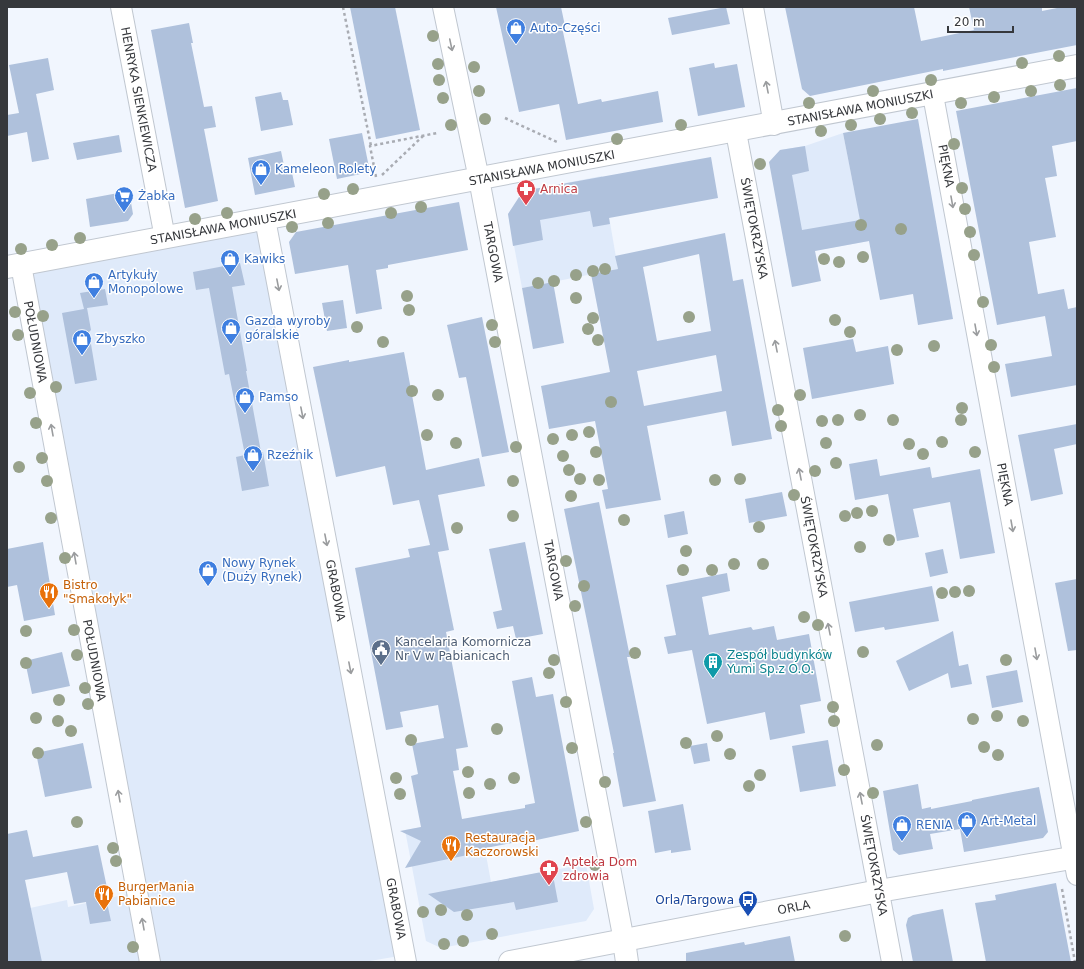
<svg xmlns="http://www.w3.org/2000/svg" width="1084" height="969" viewBox="0 0 1084 969" font-family="'DejaVu Sans',sans-serif">
  <rect width="100%" height="100%" fill="#f1f6fe"/>
  <!-- built -->
  <g fill="#dfeafa">
    <polygon points="843,133 854,189 869,241 786,256 780,150 805,146"/>
    <polygon points="602,176 618,269 522,288 508,214 523,191"/>
    <polygon points="265,219 405,955 364,962 7,962 7,913 67,900 68,907 137,892 21,265"/>
    <polygon points="479,817 491,882 586,864 594,909 586,921 441,948 426,941 405,830"/>
  </g>
  <!-- building -->
  <g fill="#afc1dc" fill-rule="evenodd">
    <polygon points="350,7 395,7 420,130 376,139"/>
    <polygon points="496,7 561,7 565,26 562,27 578,104 601,99 602,102 658,91 663,122 566,140 559,104 519,112"/>
    <polygon points="726,7 730,24 672,35 668,18"/>
    <polygon points="785,7 914,7 921,41 974,30 969,7 1042,7 1042,11 1062,7 1077,7 1077,45 943,71 943,69 810,96 802,89"/>
    <polygon points="189,23 193,43 191,43 204,107 212,106 216,127 204,129 218,201 185,208 151,30"/>
    <polygon points="48,58 54,90 36,94 49,159 32,162 27,132 7,136 7,115 19,113 9,65"/>
    <polygon points="714,63 715,68 737,64 745,107 698,116 689,68"/>
    <polygon points="1077,88 1077,141 1052,146 1057,176 1045,178 1056,237 1029,242 1038,294 1064,289 1068,309 1077,307 1077,385 1011,397 1005,364 1052,356 1045,316 997,325 956,111"/>
    <polygon points="281,92 283,100 288,100 293,125 261,131 255,97"/>
    <polygon points="918,119 953,319 918,325 913,294 880,300 869,241 815,251 821,281 792,287 769,162 780,150 805,146 809,171 792,175 802,230 860,220 843,133"/>
    <polygon points="362,133 370,172 337,179 329,139"/>
    <polygon points="119,135 122,152 77,160 73,143"/>
    <polygon points="281,151 285,170 291,168 295,187 255,195 248,158"/>
    <polygon points="711,157 718,198 609,218 610,224 593,227 590,211 540,220 543,240 513,246 508,214 523,191"/>
    <polygon points="129,191 133,214 128,221 90,227 86,199"/>
    <polygon points="459,202 468,250 388,265 388,268 376,270 382,309 356,314 348,265 295,274 289,242 296,232"/>
    <path d="M725,233l8,48 10,-2 29,160 -40,7 -6,-35 -79,15 14,74 -55,9 -4,-19 6,-1 -13,-68 -46,8 -8,-43 69,-14 -19,-98 27,-5 -3,-13zM699,254l12,77 -54,10 -14,-74zM716,355l6,36 -78,15 -7,-35z"/>
    <polygon points="240,263 245,285 232,287 247,371 246,371 261,452 263,452 269,486 242,491 236,457 245,455 229,374 225,375 209,288 196,290 193,272"/>
    <polygon points="553,282 564,343 533,349 522,288"/>
    <polygon points="105,289 108,305 87,308 91,330 89,332 97,380 75,384 62,313 84,309 80,293"/>
    <polygon points="343,300 347,328 327,331 322,303"/>
    <polygon points="482,317 509,452 482,457 466,377 459,378 447,325"/>
    <polygon points="853,339 856,352 888,346 894,384 812,399 803,348"/>
    <polygon points="404,352 426,470 479,458 485,486 438,495 449,550 438,552 454,630 446,632 468,747 456,749 459,770 453,771 462,819 525,808 525,805 535,803 512,681 532,677 536,697 553,694 579,831 532,841 532,839 486,848 487,851 405,868 421,841 400,831 421,827 411,776 418,774 412,744 444,738 438,705 400,712 403,727 386,730 355,568 410,557 408,549 430,545 419,500 393,505 385,466 336,477 313,367 349,360 349,362"/>
    <polygon points="1077,424 1077,444 1054,449 1063,494 1031,501 1018,435"/>
    <polygon points="877,459 880,476 930,467 932,478 980,469 995,553 960,559 950,502 913,509 919,537 897,541 888,494 855,500 849,464"/>
    <polygon points="782,492 787,516 749,523 745,499"/>
    <polygon points="599,502 630,657 627,657 656,801 623,807 613,753 614,753 564,509"/>
    <polygon points="684,511 688,534 668,538 664,515"/>
    <polygon points="43,542 55,615 24,621 17,585 7,587 7,549"/>
    <polygon points="525,542 543,634 516,639 513,626 497,629 493,612 502,610 489,549"/>
    <polygon points="943,549 948,573 930,577 925,553"/>
    <polygon points="727,573 730,591 702,597 709,635 751,627 753,630 774,626 777,640 809,634 821,701 800,705 805,733 770,740 765,712 707,724 692,650 668,654 664,637 676,635 666,585"/>
    <polygon points="1077,579 1077,650 1068,651 1055,583"/>
    <polygon points="932,586 939,621 885,630 884,627 855,632 849,602"/>
    <polygon points="953,631 959,666 968,664 972,684 951,688 948,673 909,691 896,661"/>
    <polygon points="62,652 70,686 32,694 25,661"/>
    <polygon points="1017,670 1023,702 992,708 986,676"/>
    <polygon points="828,740 836,786 800,792 792,746"/>
    <polygon points="83,743 92,788 45,797 36,753"/>
    <polygon points="707,743 710,761 694,764 690,746"/>
    <polygon points="918,784 922,809 931,807 931,809 972,801 972,800 1039,787 1048,832 1043,838 964,852 960,829 930,834 933,849 899,855 893,850 883,791"/>
    <polygon points="683,804 691,850 671,853 671,850 655,853 648,811"/>
    <polygon points="27,830 33,857 98,845 109,897 106,898 111,921 90,924 86,902 74,904 67,872 25,880 42,962 7,962 7,834"/>
    <polygon points="552,870 558,902 516,910 514,902 454,912 428,894"/>
    <polygon points="1056,883 1071,962 986,962 975,903 996,900 995,895"/>
    <polygon points="943,909 953,962 913,962 906,925 908,918 913,915"/>
    <polygon points="790,936 795,962 686,962 686,953 744,942 745,945"/>
  </g>
  <g fill="none" stroke-linecap="round" stroke-linejoin="round">
    <defs>
      <g id="minor">
        <path id="s1" d="M121,7l44,231"/>
        <path id="s2" d="M443,7l36,172 145,762"/>
        <polyline points="753,7 774,125"/>
        <path id="s3" d="M933,95l144,780"/>
        <path id="s4" d="M736,132l156,830"/>
        <path id="s5" d="M265,219l141,743"/>
        <path id="s6" d="M21,265l129,697"/>
      </g>
      <g id="tertiary">
        <path id="s7" d="M7,267c357,-66 714,-131 1070,-201"/>
        <polyline points="624,941 627,962"/>
        <path id="s8" d="M510,962l369,-71 198,-34"/>
      </g>
    </defs>
    <!-- minor casing -->
    <use href="#minor" stroke="#c0c7d0" stroke-width="22"/>
    <!-- tertiary casing -->
    <use href="#tertiary" stroke="#c0c7d0" stroke-width="24"/>
    <!-- path -->
    <g stroke="#a9acb3" stroke-width="2.5" stroke-dasharray="3 3" stroke-linecap="butt">
      <polyline points="343,7 371,146"/>
      <polyline points="505,118 557,142"/>
      <polyline points="382,175 423,136"/>
      <polyline points="376,177 370,146 437,133"/>
      <polyline points="1062,889 1075,962"/>
    </g>
    <!-- minor -->
    <use href="#minor" stroke="#fff" stroke-width="20"/>
    <!-- tertiary -->
    <use href="#tertiary" stroke="#fff" stroke-width="22"/>
  </g>
  <!-- trees -->
  <g fill="#97a18a">
    <circle cx="433" cy="36" r="6"/>
    <circle cx="1059" cy="56" r="6"/>
    <circle cx="1022" cy="63" r="6"/>
    <circle cx="438" cy="64" r="6"/>
    <circle cx="474" cy="67" r="6"/>
    <circle cx="439" cy="80" r="6"/>
    <circle cx="931" cy="80" r="6"/>
    <circle cx="1060" cy="85" r="6"/>
    <circle cx="479" cy="91" r="6"/>
    <circle cx="873" cy="91" r="6"/>
    <circle cx="1031" cy="91" r="6"/>
    <circle cx="994" cy="97" r="6"/>
    <circle cx="443" cy="98" r="6"/>
    <circle cx="809" cy="103" r="6"/>
    <circle cx="961" cy="103" r="6"/>
    <circle cx="912" cy="113" r="6"/>
    <circle cx="485" cy="119" r="6"/>
    <circle cx="880" cy="119" r="6"/>
    <circle cx="451" cy="125" r="6"/>
    <circle cx="681" cy="125" r="6"/>
    <circle cx="851" cy="125" r="6"/>
    <circle cx="821" cy="131" r="6"/>
    <circle cx="617" cy="139" r="6"/>
    <circle cx="954" cy="144" r="6"/>
    <circle cx="760" cy="164" r="6"/>
    <circle cx="962" cy="188" r="6"/>
    <circle cx="353" cy="189" r="6"/>
    <circle cx="324" cy="194" r="6"/>
    <circle cx="421" cy="207" r="6"/>
    <circle cx="965" cy="209" r="6"/>
    <circle cx="227" cy="213" r="6"/>
    <circle cx="391" cy="213" r="6"/>
    <circle cx="195" cy="219" r="6"/>
    <circle cx="328" cy="223" r="6"/>
    <circle cx="861" cy="225" r="6"/>
    <circle cx="292" cy="227" r="6"/>
    <circle cx="901" cy="229" r="6"/>
    <circle cx="970" cy="232" r="6"/>
    <circle cx="80" cy="238" r="6"/>
    <circle cx="52" cy="245" r="6"/>
    <circle cx="21" cy="249" r="6"/>
    <circle cx="974" cy="255" r="6"/>
    <circle cx="863" cy="257" r="6"/>
    <circle cx="824" cy="259" r="6"/>
    <circle cx="839" cy="262" r="6"/>
    <circle cx="605" cy="269" r="6"/>
    <circle cx="593" cy="271" r="6"/>
    <circle cx="576" cy="275" r="6"/>
    <circle cx="554" cy="281" r="6"/>
    <circle cx="538" cy="283" r="6"/>
    <circle cx="407" cy="296" r="6"/>
    <circle cx="576" cy="298" r="6"/>
    <circle cx="983" cy="302" r="6"/>
    <circle cx="409" cy="310" r="6"/>
    <circle cx="15" cy="312" r="6"/>
    <circle cx="43" cy="316" r="6"/>
    <circle cx="689" cy="317" r="6"/>
    <circle cx="593" cy="318" r="6"/>
    <circle cx="835" cy="320" r="6"/>
    <circle cx="492" cy="325" r="6"/>
    <circle cx="357" cy="327" r="6"/>
    <circle cx="588" cy="329" r="6"/>
    <circle cx="850" cy="332" r="6"/>
    <circle cx="18" cy="335" r="6"/>
    <circle cx="598" cy="340" r="6"/>
    <circle cx="383" cy="342" r="6"/>
    <circle cx="495" cy="342" r="6"/>
    <circle cx="991" cy="345" r="6"/>
    <circle cx="934" cy="346" r="6"/>
    <circle cx="897" cy="350" r="6"/>
    <circle cx="994" cy="367" r="6"/>
    <circle cx="56" cy="387" r="6"/>
    <circle cx="412" cy="391" r="6"/>
    <circle cx="30" cy="393" r="6"/>
    <circle cx="438" cy="395" r="6"/>
    <circle cx="800" cy="395" r="6"/>
    <circle cx="611" cy="402" r="6"/>
    <circle cx="962" cy="408" r="6"/>
    <circle cx="778" cy="410" r="6"/>
    <circle cx="860" cy="415" r="6"/>
    <circle cx="838" cy="420" r="6"/>
    <circle cx="893" cy="420" r="6"/>
    <circle cx="961" cy="420" r="6"/>
    <circle cx="822" cy="421" r="6"/>
    <circle cx="36" cy="423" r="6"/>
    <circle cx="781" cy="426" r="6"/>
    <circle cx="589" cy="432" r="6"/>
    <circle cx="427" cy="435" r="6"/>
    <circle cx="572" cy="435" r="6"/>
    <circle cx="553" cy="439" r="6"/>
    <circle cx="942" cy="442" r="6"/>
    <circle cx="456" cy="443" r="6"/>
    <circle cx="826" cy="443" r="6"/>
    <circle cx="909" cy="444" r="6"/>
    <circle cx="516" cy="447" r="6"/>
    <circle cx="596" cy="452" r="6"/>
    <circle cx="975" cy="452" r="6"/>
    <circle cx="923" cy="454" r="6"/>
    <circle cx="563" cy="456" r="6"/>
    <circle cx="42" cy="458" r="6"/>
    <circle cx="836" cy="463" r="6"/>
    <circle cx="19" cy="467" r="6"/>
    <circle cx="569" cy="470" r="6"/>
    <circle cx="815" cy="471" r="6"/>
    <circle cx="580" cy="479" r="6"/>
    <circle cx="740" cy="479" r="6"/>
    <circle cx="599" cy="480" r="6"/>
    <circle cx="715" cy="480" r="6"/>
    <circle cx="47" cy="481" r="6"/>
    <circle cx="513" cy="481" r="6"/>
    <circle cx="794" cy="495" r="6"/>
    <circle cx="571" cy="496" r="6"/>
    <circle cx="872" cy="511" r="6"/>
    <circle cx="857" cy="513" r="6"/>
    <circle cx="513" cy="516" r="6"/>
    <circle cx="845" cy="516" r="6"/>
    <circle cx="51" cy="518" r="6"/>
    <circle cx="624" cy="520" r="6"/>
    <circle cx="759" cy="527" r="6"/>
    <circle cx="457" cy="528" r="6"/>
    <circle cx="889" cy="540" r="6"/>
    <circle cx="860" cy="547" r="6"/>
    <circle cx="686" cy="551" r="6"/>
    <circle cx="65" cy="558" r="6"/>
    <circle cx="566" cy="561" r="6"/>
    <circle cx="734" cy="564" r="6"/>
    <circle cx="763" cy="564" r="6"/>
    <circle cx="683" cy="570" r="6"/>
    <circle cx="712" cy="570" r="6"/>
    <circle cx="584" cy="586" r="6"/>
    <circle cx="969" cy="591" r="6"/>
    <circle cx="955" cy="592" r="6"/>
    <circle cx="942" cy="593" r="6"/>
    <circle cx="575" cy="606" r="6"/>
    <circle cx="804" cy="617" r="6"/>
    <circle cx="818" cy="625" r="6"/>
    <circle cx="74" cy="630" r="6"/>
    <circle cx="26" cy="631" r="6"/>
    <circle cx="863" cy="652" r="6"/>
    <circle cx="635" cy="653" r="6"/>
    <circle cx="77" cy="655" r="6"/>
    <circle cx="823" cy="655" r="6"/>
    <circle cx="554" cy="660" r="6"/>
    <circle cx="1006" cy="660" r="6"/>
    <circle cx="26" cy="663" r="6"/>
    <circle cx="549" cy="673" r="6"/>
    <circle cx="85" cy="688" r="6"/>
    <circle cx="59" cy="700" r="6"/>
    <circle cx="566" cy="702" r="6"/>
    <circle cx="88" cy="704" r="6"/>
    <circle cx="833" cy="707" r="6"/>
    <circle cx="997" cy="716" r="6"/>
    <circle cx="36" cy="718" r="6"/>
    <circle cx="973" cy="719" r="6"/>
    <circle cx="58" cy="721" r="6"/>
    <circle cx="834" cy="721" r="6"/>
    <circle cx="1023" cy="721" r="6"/>
    <circle cx="497" cy="729" r="6"/>
    <circle cx="71" cy="731" r="6"/>
    <circle cx="717" cy="736" r="6"/>
    <circle cx="411" cy="740" r="6"/>
    <circle cx="686" cy="743" r="6"/>
    <circle cx="877" cy="745" r="6"/>
    <circle cx="984" cy="747" r="6"/>
    <circle cx="572" cy="748" r="6"/>
    <circle cx="38" cy="753" r="6"/>
    <circle cx="730" cy="754" r="6"/>
    <circle cx="998" cy="755" r="6"/>
    <circle cx="844" cy="770" r="6"/>
    <circle cx="468" cy="772" r="6"/>
    <circle cx="760" cy="775" r="6"/>
    <circle cx="396" cy="778" r="6"/>
    <circle cx="514" cy="778" r="6"/>
    <circle cx="605" cy="782" r="6"/>
    <circle cx="490" cy="784" r="6"/>
    <circle cx="749" cy="786" r="6"/>
    <circle cx="469" cy="793" r="6"/>
    <circle cx="873" cy="793" r="6"/>
    <circle cx="400" cy="794" r="6"/>
    <circle cx="77" cy="822" r="6"/>
    <circle cx="586" cy="822" r="6"/>
    <circle cx="113" cy="848" r="6"/>
    <circle cx="116" cy="861" r="6"/>
    <circle cx="595" cy="865" r="6"/>
    <circle cx="441" cy="910" r="6"/>
    <circle cx="423" cy="912" r="6"/>
    <circle cx="467" cy="915" r="6"/>
    <circle cx="492" cy="934" r="6"/>
    <circle cx="845" cy="936" r="6"/>
    <circle cx="463" cy="941" r="6"/>
    <circle cx="444" cy="944" r="6"/>
    <circle cx="133" cy="947" r="6"/>
  </g>
  <!-- one-way arrows -->
  <defs><path id="oneway-shaft" d="M-6 0H5M1.5-3L5.5 0L1.5 3" fill="none" stroke-width="1.6" stroke-linecap="round" stroke-linejoin="round"/></defs>
  <g stroke="#9a9c9e">
    <use href="#oneway-shaft" transform="translate(451 45) rotate(78)"/>
    <use href="#oneway-shaft" transform="translate(767 87) rotate(-101)"/>
    <use href="#oneway-shaft" transform="translate(952 202) rotate(80)"/>
    <use href="#oneway-shaft" transform="translate(278 285) rotate(79)"/>
    <use href="#oneway-shaft" transform="translate(976 330) rotate(80)"/>
    <use href="#oneway-shaft" transform="translate(776 346) rotate(-101)"/>
    <use href="#oneway-shaft" transform="translate(302 413) rotate(79)"/>
    <use href="#oneway-shaft" transform="translate(52 430) rotate(-100)"/>
    <use href="#oneway-shaft" transform="translate(800 474) rotate(-101)"/>
    <use href="#oneway-shaft" transform="translate(1012 526) rotate(80)"/>
    <use href="#oneway-shaft" transform="translate(326 540) rotate(79)"/>
    <use href="#oneway-shaft" transform="translate(75 558) rotate(-100)"/>
    <use href="#oneway-shaft" transform="translate(829 629) rotate(-101)"/>
    <use href="#oneway-shaft" transform="translate(1036 654) rotate(80)"/>
    <use href="#oneway-shaft" transform="translate(350 668) rotate(79)"/>
    <use href="#oneway-shaft" transform="translate(119 796) rotate(-100)"/>
    <use href="#oneway-shaft" transform="translate(861 798) rotate(-101)"/>
    <use href="#oneway-shaft" transform="translate(143 924) rotate(-100)"/>
  </g>
  <!-- icons -->
  <defs>
    <symbol id="shop-pin" viewBox="-11 -11 22 30"><path d="M0 17L-7.5 6A9.5 9.5 0 1 1 7.5 6Z" fill="#3f7fe0" stroke="#fff"/><path d="M-5-2.5h2.3a2.7 3.5 0 0 1 5.4 0H5L5.5 6h-11ZM-1.5-2.5h3a1.5 2.3 0 0 0-3 0Z" fill="#fff"/></symbol>
    <symbol id="pharmacy-pin" viewBox="-11 -11 22 30"><path d="M0 17L-7.5 6A9.5 9.5 0 1 1 7.5 6Z" fill="#e0444e" stroke="#fff"/><path d="M-2-6h4v4h4v4h-4v4h-4v-4h-4v-4h4Z" fill="#fff"/></symbol>
    <symbol id="supermarket-pin" viewBox="-11 -11 22 30"><path d="M0 17L-7.5 6A9.5 9.5 0 1 1 7.5 6Z" fill="#3f7fe0" stroke="#fff"/><path d="M-6-5.5h2.5l.6 2H6L4.5 2H-2.5L-4.4-4H-6ZM-1.5 3.2a1.3 1.3 0 1 0 .1 0ZM3 3.2a1.3 1.3 0 1 0 .1 0Z" fill="#fff"/></symbol>
    <symbol id="restaurant-pin" viewBox="-11 -11 22 30"><path d="M0 17L-7.5 6A9.5 9.5 0 1 1 7.5 6Z" fill="#e8710a" stroke="#fff"/><path d="M-5-6h1v4h1v-4h1v4h1v-4h1v5L-1.5 .5V6h-2V.5L-5-1ZM5-6V6H3V1.5H1.5Q1.5-4 5-6Z" fill="#fff"/></symbol>
    <symbol id="civic-pin" viewBox="-11 -11 22 30"><path d="M0 17L-7.5 6A9.5 9.5 0 1 1 7.5 6Z" fill="#5c6f8a" stroke="#fff"/><path d="M-.6-6.5H3V-4.5H.6V-3L4-1V1h2V6H-6V1h2V-1L-.6-3ZM-1.2 2.5V6h2.4V2.5Z" fill="#fff"/></symbol>
    <symbol id="building-pin" viewBox="-11 -11 22 30"><path d="M0 17L-7.5 6A9.5 9.5 0 1 1 7.5 6Z" fill="#0f9aa8" stroke="#fff"/><path d="M-4-6H4V6H1V3H-1V6H-4ZM-2.5-4.3h1.7v1.8h-1.7ZM.8-4.3h1.7v1.8H.8ZM-2.5-1h1.7V.8h-1.7ZM.8-1h1.7V.8H.8Z" fill="#fff"/></symbol>
    <symbol id="bus-pin" viewBox="-11 -11 22 30"><path d="M0 17L-7.5 6A9.5 9.5 0 1 1 7.5 6Z" fill="#1a4fb4" stroke="#fff"/><path d="M-5-6H5V4H4V6H2V4H-2V6H-4V4H-5ZM-3.5-4V0h7V-4ZM-3.5 1.2v1.5H-2V1.2ZM2 1.2v1.5H3.5V1.2Z" fill="#fff"/></symbol>
  </defs>
  <g fill-rule="evenodd">
    <use href="#shop-pin" x="505" y="17" width="22" height="30"/>
    <use href="#shop-pin" x="250" y="158" width="22" height="30"/>
    <use href="#pharmacy-pin" x="515" y="178" width="22" height="30"/>
    <use href="#supermarket-pin" x="113" y="185" width="22" height="30"/>
    <use href="#shop-pin" x="219" y="248" width="22" height="30"/>
    <use href="#shop-pin" x="83" y="271" width="22" height="30"/>
    <use href="#shop-pin" x="220" y="317" width="22" height="30"/>
    <use href="#shop-pin" x="71" y="328" width="22" height="30"/>
    <use href="#shop-pin" x="234" y="386" width="22" height="30"/>
    <use href="#shop-pin" x="242" y="444" width="22" height="30"/>
    <use href="#shop-pin" x="197" y="559" width="22" height="30"/>
    <use href="#restaurant-pin" x="38" y="581" width="22" height="30"/>
    <use href="#civic-pin" x="370" y="638" width="22" height="30"/>
    <use href="#building-pin" x="702" y="651" width="22" height="30"/>
    <use href="#shop-pin" x="956" y="810" width="22" height="30"/>
    <use href="#shop-pin" x="891" y="814" width="22" height="30"/>
    <use href="#restaurant-pin" x="440" y="834" width="22" height="30"/>
    <use href="#pharmacy-pin" x="538" y="858" width="22" height="30"/>
    <use href="#restaurant-pin" x="93" y="883" width="22" height="30"/>
    <use href="#bus-pin" x="737" y="889" width="22" height="30"/>
  </g>
  <g text-anchor="middle" dominant-baseline="central" stroke-width="3" stroke-linejoin="round" paint-order="stroke">
    <!-- shop labels -->
    <g font-size="12" fill="#366cbe" stroke="#fff" text-anchor="start">
      <text x="530" y="28">Auto-Części</text>
      <text x="275" y="169">Kameleon Rolety</text>
      <text x="138" y="196">Żabka</text>
      <text x="244" y="259">Kawiks</text>
      <text x="108" y="275">Artykuły<tspan x="108" dy="14">Monopolowe</tspan></text>
      <text x="245" y="321">Gazda wyroby<tspan x="245" dy="14">góralskie</tspan></text>
      <text x="96" y="339">Zbyszko</text>
      <text x="259" y="397">Pamso</text>
      <text x="267" y="455">Rzeźnik</text>
      <text x="222" y="563">Nowy Rynek<tspan x="222" dy="14">(Duży Rynek)</tspan></text>
      <text x="981" y="821">Art-Metal</text>
      <text x="916" y="825">RENIA</text>
    </g>
    <!-- street labels -->
    <g font-size="12" fill="#36383c" stroke="#fff">
      <text stroke="none"><textPath href="#s1" startOffset="94">HENRYKA SIENKIEWICZA</textPath></text>
      <text stroke="none"><textPath href="#s7" startOffset="868">STANISŁAWA MONIUSZKI</textPath></text>
      <text stroke="none"><textPath href="#s3" startOffset="72">PIĘKNA</textPath></text>
      <text stroke="none"><textPath href="#s7" startOffset="544">STANISŁAWA MONIUSZKI</textPath></text>
      <text stroke="none"><textPath href="#s7" startOffset="220">STANISŁAWA MONIUSZKI</textPath></text>
      <text stroke="none"><textPath href="#s4" startOffset="98">ŚWIĘTOKRZYSKA</textPath></text>
      <text stroke="none"><textPath href="#s2" startOffset="250">TARGOWA</textPath></text>
      <text stroke="none"><textPath href="#s6" startOffset="78">POŁUDNIOWA</textPath></text>
      <text stroke="none"><textPath href="#s3" startOffset="396">PIĘKNA</textPath></text>
      <text stroke="none"><textPath href="#s4" startOffset="422">ŚWIĘTOKRZYSKA</textPath></text>
      <text stroke="none"><textPath href="#s2" startOffset="574">TARGOWA</textPath></text>
      <text stroke="none"><textPath href="#s5" startOffset="378">GRABOWA</textPath></text>
      <text stroke="none"><textPath href="#s6" startOffset="402">POŁUDNIOWA</textPath></text>
      <text stroke="none"><textPath href="#s4" startOffset="746">ŚWIĘTOKRZYSKA</textPath></text>
      <text stroke="none"><textPath href="#s8" startOffset="289">ORLA</textPath></text>
      <text stroke="none"><textPath href="#s5" startOffset="702">GRABOWA</textPath></text>
    </g>
    <!-- health labels -->
    <g font-size="12" fill="#be3a42" stroke="#fff" text-anchor="start">
      <text x="540" y="189">Arnica</text>
      <text x="563" y="862">Apteka Dom<tspan x="563" dy="14">zdrowia</tspan></text>
    </g>
    <!-- food labels -->
    <g font-size="12" fill="#c56008" stroke="#fff" text-anchor="start">
      <text x="63" y="585">Bistro<tspan x="63" dy="14">"Smakołyk"</tspan></text>
      <text x="465" y="838">Restauracja<tspan x="465" dy="14">Kaczorowski</tspan></text>
      <text x="118" y="887">BurgerMania<tspan x="118" dy="14">Pabianice</tspan></text>
    </g>
    <!-- service labels -->
    <g font-size="12" fill="#4e5e75" stroke="#fff" text-anchor="start">
      <text x="395" y="642">Kancelaria Komornicza<tspan x="395" dy="14">Nr V w Pabianicach</tspan></text>
    </g>
    <!-- culture labels -->
    <g font-size="12" fill="#0d838f" stroke="#fff" text-anchor="start">
      <text x="727" y="655">Zespół budynków<tspan x="727" dy="14">Yumi Sp.z O.O.</tspan></text>
    </g>
    <!-- transit labels -->
    <g font-size="12" fill="#164399" stroke="#fff" text-anchor="end">
      <text x="734" y="900">Orla/Targowa</text>
    </g>
  </g>
  <!-- border -->
  <rect width="1084" height="969" fill="none" stroke="#36383c" stroke-width="16"/>
  <!-- scale -->
  <path d="M948 26v6h65v-6" fill="none" stroke="#36383c" stroke-width="2"/>
  <text x="954" y="26" font-size="12" fill="#36383c" stroke="#ffffff" stroke-width="3" paint-order="stroke">20 m</text>
</svg>
